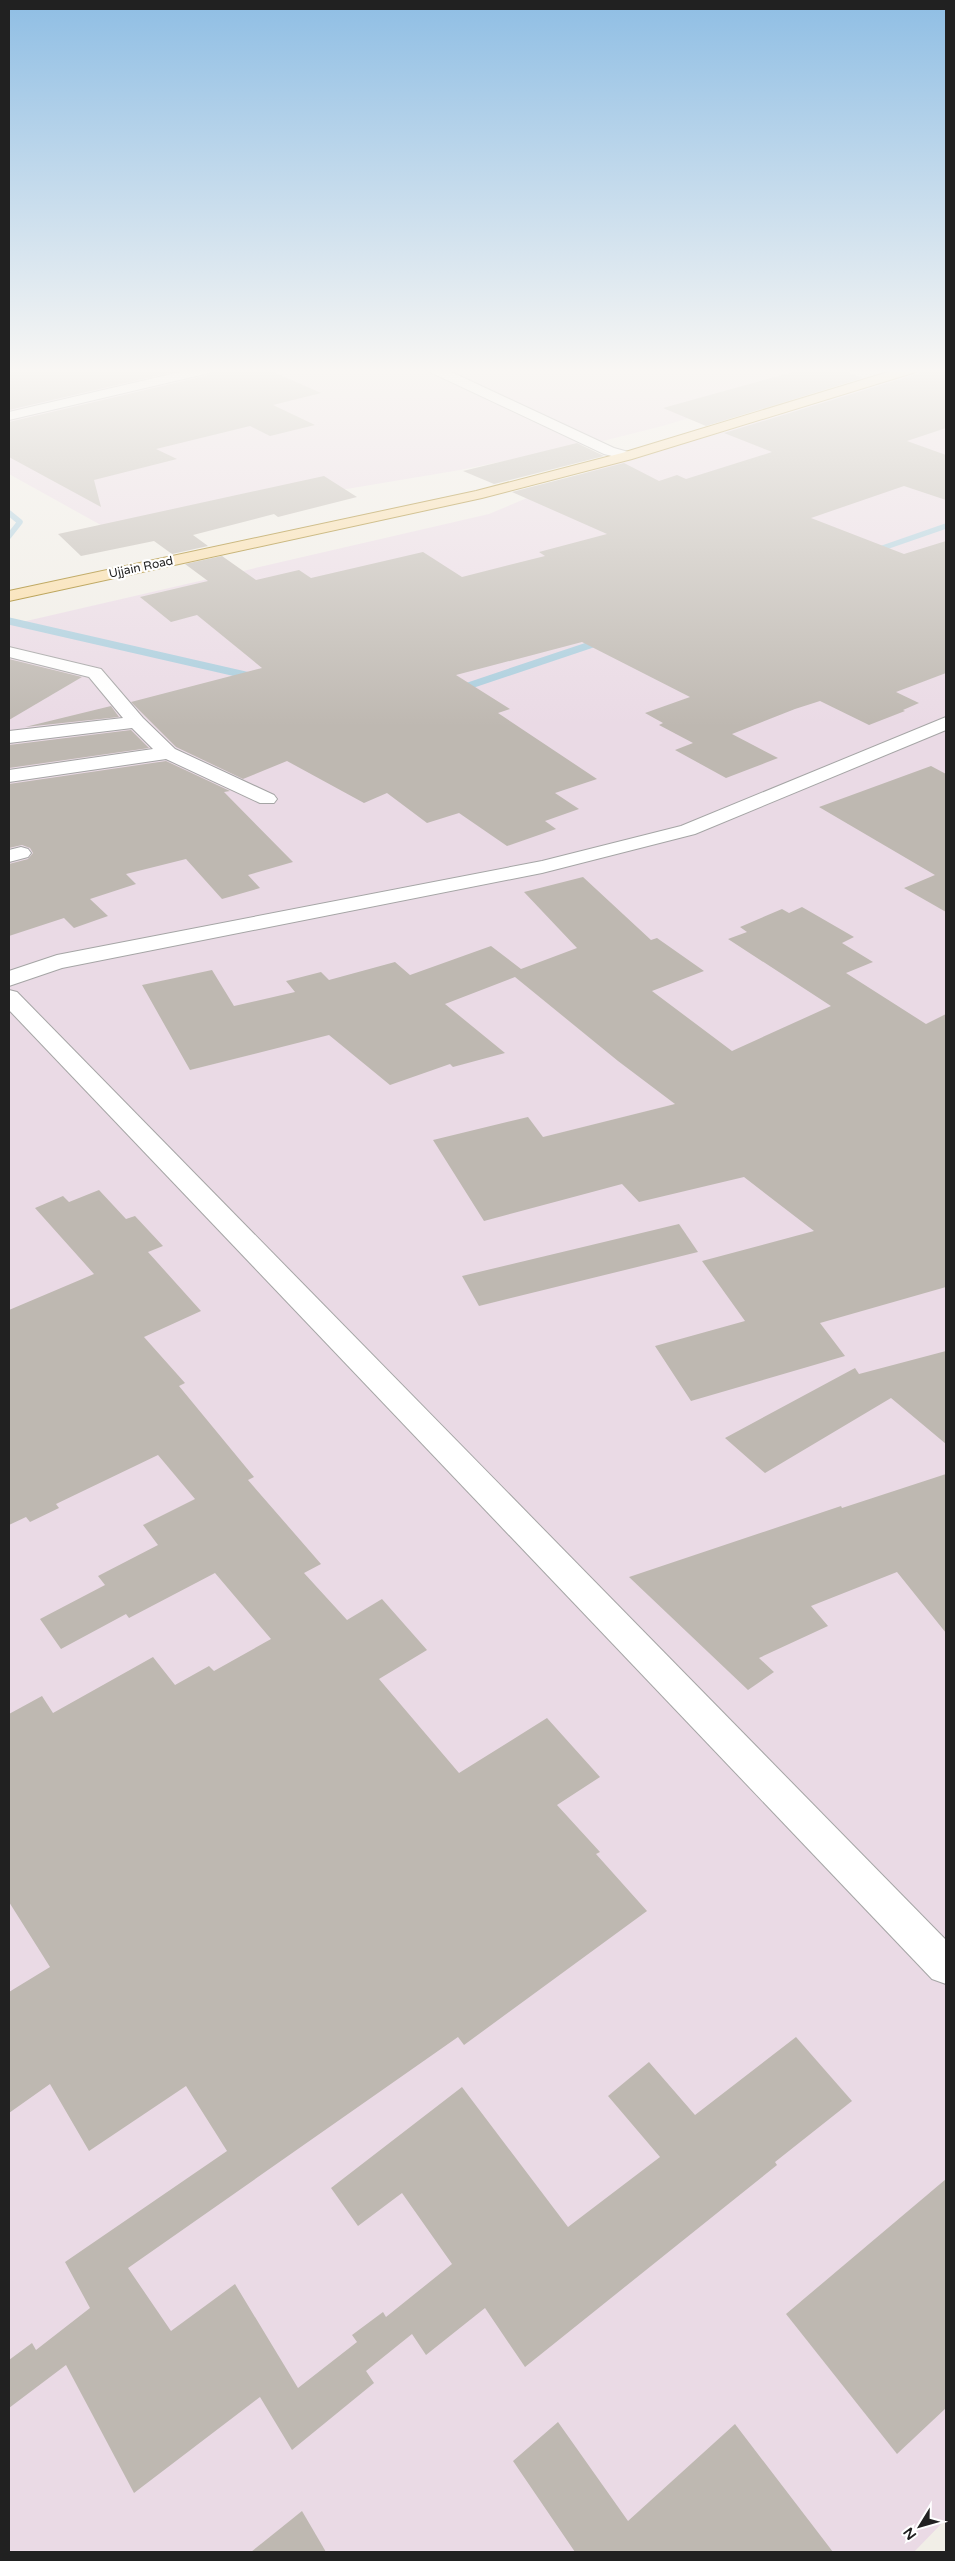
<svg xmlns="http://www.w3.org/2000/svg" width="955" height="2561" viewBox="0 0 955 2561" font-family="'Varela Round',sans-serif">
  <rect width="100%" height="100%" fill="#f1eee7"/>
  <!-- industrial -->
  <g fill="#eadae5">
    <polygon points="9,369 849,369 666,425 603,441 460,470 108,529 9,474"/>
    <polygon points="912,369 946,369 946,2519 914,2552 9,2552 9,625 489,514 617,460"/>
  </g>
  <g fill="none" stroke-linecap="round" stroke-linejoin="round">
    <!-- stream-far1 -->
    <g stroke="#a9cddd" stroke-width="5.5">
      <polyline points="9,513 20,522 9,536"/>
      <polyline points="874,551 946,526"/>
    </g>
    <!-- stream -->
    <g stroke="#a9cddd" stroke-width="7">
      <polyline points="9,621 254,677"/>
      <polyline points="459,689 602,641"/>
    </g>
  </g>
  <!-- building -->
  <g fill="#beb8b1">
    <polygon points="9,369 186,369 9,410"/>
    <polygon points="217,369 267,369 321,393 273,405 315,425 270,436 250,426 156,449 177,459 94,480 101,507 9,457 9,422 209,375"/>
    <polygon points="804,369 838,369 863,378 706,426 663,408"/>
    <polygon points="925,369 946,369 946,428 907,441 946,455 946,500 904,486 811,518 904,554 946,541 946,673 896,692 919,703 903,710 905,711 869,725 820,701 795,709 732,734 778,758 726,778 675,750 693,743 659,725 663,723 645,713 690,697 582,642 456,675 510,709 498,713 597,779 555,793 579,809 545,821 556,829 507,846 459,813 427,823 387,793 364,803 287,761 243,779 176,747 131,702 262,668 197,615 171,622 140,597 208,581 185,564 222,556 256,580 299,570 311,578 423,552 462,577 545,556 539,552 607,534 512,492 624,463 659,481 677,475 686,479 772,452 724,433 917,374"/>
    <polygon points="577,443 604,456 494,484 463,471"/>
    <polygon points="324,476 357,497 278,517 274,514 193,535 208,546 172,554 154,541 81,556 58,534"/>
    <polygon points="9,659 82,677 9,720"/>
    <polygon points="111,706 119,717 25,727"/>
    <polygon points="131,730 149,748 9,768 9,745"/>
    <polygon points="166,761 230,791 224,792 293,862 248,875 260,888 222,899 186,859 126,874 136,884 90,899 108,916 74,928 64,918 9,936 9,864 28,859 33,853 30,848 22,845 9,848 9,784"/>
    <polygon points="931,766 946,774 946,912 904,888 935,875 819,807"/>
    <polygon points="583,877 651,940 657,938 704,971 652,991 732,1051 831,1006 728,939 747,932 740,927 782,909 789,913 802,907 854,937 842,943 873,962 846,973 926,1024 946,1014 946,1287 820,1323 845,1356 691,1401 655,1346 745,1321 702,1261 814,1231 744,1177 639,1202 622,1184 484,1221 433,1140 528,1117 543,1137 675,1104 618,1061 515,977 445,1004 505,1053 453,1067 450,1064 390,1085 329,1035 190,1070 142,985 212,970 234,1006 295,992 286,981 321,972 329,980 395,962 410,975 491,946 521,969 577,948 524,892"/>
    <polygon points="99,1190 126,1219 135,1216 163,1246 148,1252 201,1311 144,1337 185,1383 179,1386 254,1477 248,1480 321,1564 304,1573 347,1620 382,1599 427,1650 379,1679 459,1773 547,1718 600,1777 557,1805 600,1852 596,1854 647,1911 464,2045 458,2037 128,2268 171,2331 235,2284 298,2388 357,2342 352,2335 383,2312 386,2317 452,2264 402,2193 358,2226 331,2188 462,2087 568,2227 660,2157 608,2096 649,2062 695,2115 796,2037 852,2101 775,2162 777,2165 525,2367 485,2308 426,2355 412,2334 366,2371 374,2383 292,2450 260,2397 134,2493 66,2365 9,2408 9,2360 32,2343 36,2350 90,2308 65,2262 227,2151 186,2086 89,2151 50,2084 9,2113 9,1992 50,1967 9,1902 9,1714 42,1696 53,1713 153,1657 175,1685 209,1666 214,1671 271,1639 215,1573 129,1618 126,1614 61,1649 40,1619 105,1585 98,1576 158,1545 143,1525 195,1499 158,1455 56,1504 59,1508 30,1522 26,1517 9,1525 9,1310 94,1274 35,1208 63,1196 69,1202"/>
    <polygon points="679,1224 698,1252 479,1306 462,1276"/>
    <polygon points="946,1351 946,1444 891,1398 765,1473 725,1438 855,1368 859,1374"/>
    <polygon points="946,1474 946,1633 897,1572 811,1606 828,1626 759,1658 774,1672 748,1690 629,1577 841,1506 842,1508"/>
    <polygon points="946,2179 946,2408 897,2454 786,2314"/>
    <polygon points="558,2422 628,2521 735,2424 833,2552 575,2552 513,2461"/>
    <polygon points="302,2511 326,2552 251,2552"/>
  </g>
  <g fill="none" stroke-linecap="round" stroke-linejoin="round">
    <defs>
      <g id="minor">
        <polygon points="193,369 215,369 209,373 9,420 9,412"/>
        <polygon points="429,369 445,369 614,448 632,453 634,456 627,460 604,454 430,372"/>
        <polygon points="9,647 101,669 143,718 175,749 274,795 277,799 274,803 260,803 166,759 9,782 9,770 153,749 132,728 9,743 9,731 123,718 89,677 9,657"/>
        <polygon points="946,717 946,730 695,834 542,873 62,968 9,986 9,971 57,955 542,861 681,826"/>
        <polygon points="21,847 28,849 31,853 28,857 9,862 9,850"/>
        <polygon points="9,990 17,992 946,1940 946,1984 932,1979 9,1010"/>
      </g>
      <polygon id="major" points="898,369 917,369 916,372 632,459 482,498 9,601 9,591 476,491 622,453"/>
    </defs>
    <!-- minor casing -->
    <use href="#minor" stroke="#a5a5a5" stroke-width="2"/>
    <!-- major casing -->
    <use href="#major" stroke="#997504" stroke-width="2"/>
    <!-- minor -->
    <use href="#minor" fill="#fff" fill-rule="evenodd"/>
    <!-- major -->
    <use href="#major" fill="#fadca3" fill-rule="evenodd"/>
  </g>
  <!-- sky -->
  <linearGradient id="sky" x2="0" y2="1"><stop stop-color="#8fbee4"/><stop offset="0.51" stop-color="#f9f7f4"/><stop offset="1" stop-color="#f9f7f4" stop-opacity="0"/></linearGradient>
  <rect width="955" height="727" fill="url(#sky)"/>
  <g text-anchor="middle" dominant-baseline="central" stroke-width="4.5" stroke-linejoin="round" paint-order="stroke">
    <!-- far-street labels -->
    <g font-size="12" fill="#212121" stroke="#fff">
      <text transform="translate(141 567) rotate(-12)">Ujjain Road</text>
    </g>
  </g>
  <!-- border -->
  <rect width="955" height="2561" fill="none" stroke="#212121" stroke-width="20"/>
  <!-- north arrow -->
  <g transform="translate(920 2526) rotate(233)" stroke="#ffffff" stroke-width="4" paint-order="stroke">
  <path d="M0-4L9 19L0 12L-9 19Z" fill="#212121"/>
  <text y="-8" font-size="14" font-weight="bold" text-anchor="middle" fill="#212121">N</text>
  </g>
</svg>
